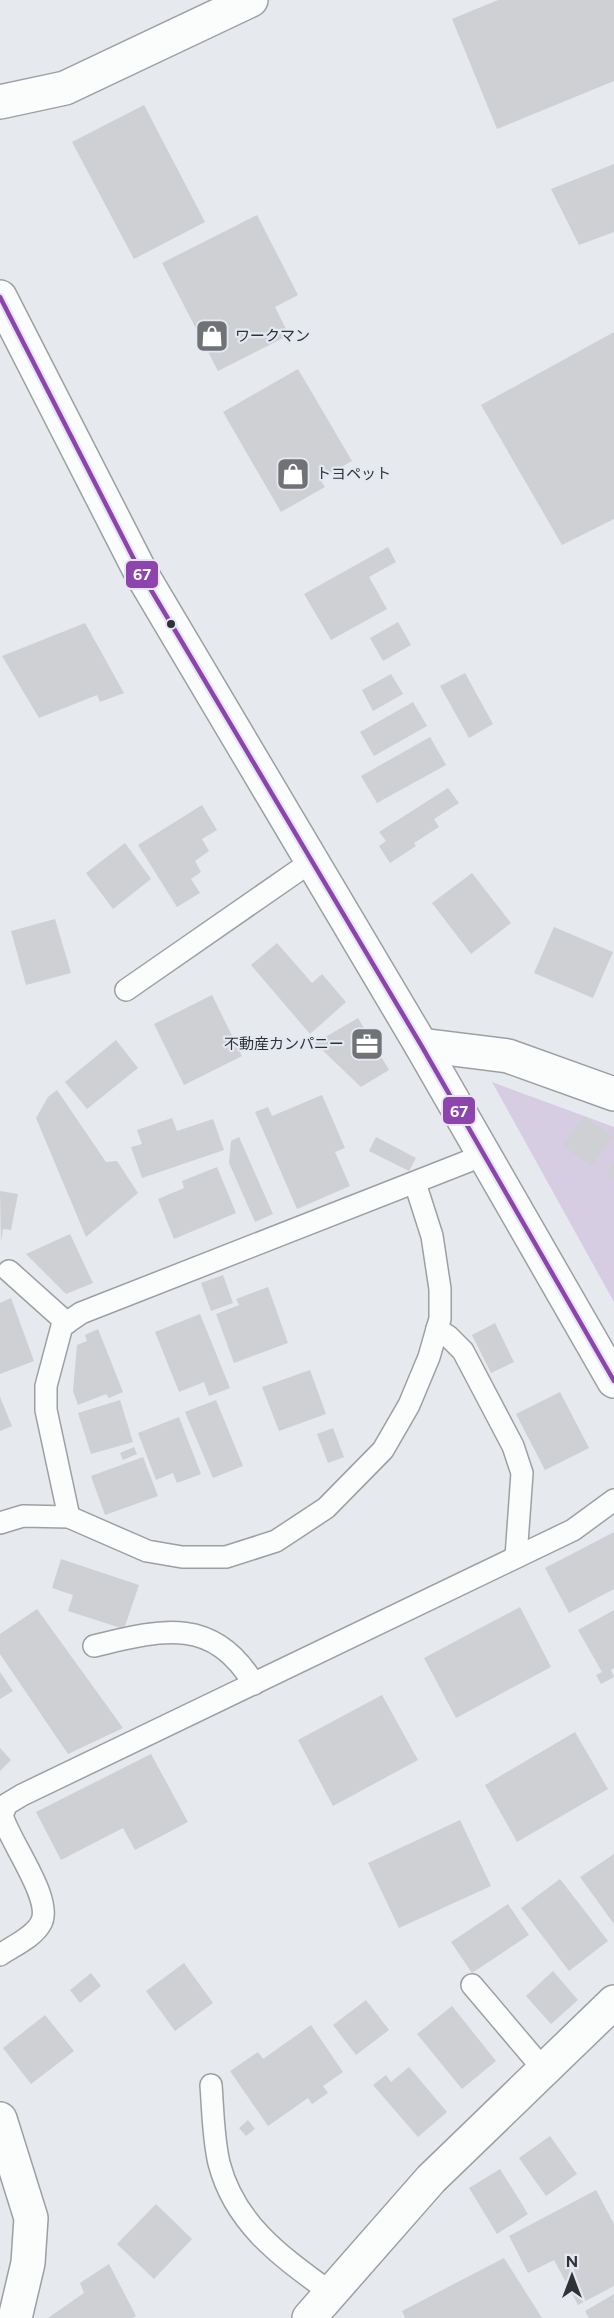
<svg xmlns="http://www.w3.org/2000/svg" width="614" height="2318" viewBox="0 0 614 2318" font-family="Figtree,'Noto Sans JP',sans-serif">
  <rect width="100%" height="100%" fill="#e6e9ee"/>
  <!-- green -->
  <polygon fill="#d6cde3" points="492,1082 614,1127 614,1302"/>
  <!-- building -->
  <g fill="#ced0d4">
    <polygon points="498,0 614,0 614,81 497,129 452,19"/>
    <polygon points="144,105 205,222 134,259 72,142"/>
    <polygon points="614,164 614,232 579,245 551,189"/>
    <polygon points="257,215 298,295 275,307 289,335 218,371 162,263"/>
    <polygon points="614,332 614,519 562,545 481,405"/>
    <polygon points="298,369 352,461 320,479 325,487 281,512 223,412"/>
    <polygon points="388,547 396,562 369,577 387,609 331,640 304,594"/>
    <polygon points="398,622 411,645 383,661 370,638"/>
    <polygon points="85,623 124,693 100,702 97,695 39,718 2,656"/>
    <polygon points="465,673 493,724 469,738 440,686"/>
    <polygon points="391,674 403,694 373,711 362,690"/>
    <polygon points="413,702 427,726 374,756 360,732"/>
    <polygon points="430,737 446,765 377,803 361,776"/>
    <polygon points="448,788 459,803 434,819 439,827 414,843 416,846 390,863 379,846 386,841 379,832"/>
    <polygon points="202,805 217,830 202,839 209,851 195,861 201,872 191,879 200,893 177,907 138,845"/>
    <polygon points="125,843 151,879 113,909 86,873"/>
    <polygon points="472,873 511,923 471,954 432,903"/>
    <polygon points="55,919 71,973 26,985 11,931"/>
    <polygon points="554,927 613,952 593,998 534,973"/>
    <polygon points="277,943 312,983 322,974 346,1002 310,1034 251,965"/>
    <polygon points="212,995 242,1056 184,1085 154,1024"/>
    <polygon points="358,1018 389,1070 361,1087 315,1043"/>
    <polygon points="116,1040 138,1068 87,1109 65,1082"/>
    <polygon points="57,1090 106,1162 117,1161 138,1193 86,1237 36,1118 48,1097"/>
    <polygon points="322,1095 345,1148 335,1152 350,1186 297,1209 255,1112 268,1107 272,1116"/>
    <polygon points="584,1116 613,1137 591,1166 563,1146"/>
    <polygon points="172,1118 177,1131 213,1119 224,1150 142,1178 131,1147 142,1144 137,1130"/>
    <polygon points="239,1137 273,1214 255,1222 229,1163 231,1141"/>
    <polygon points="376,1137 416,1158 409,1171 369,1151"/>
    <polygon points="614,1163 614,1179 606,1173"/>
    <polygon points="217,1167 236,1213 174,1239 158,1199 184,1188 182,1181"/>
    <polygon points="0,1191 18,1194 11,1230 3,1229 1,1242"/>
    <polygon points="70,1234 93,1283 66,1294 26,1254"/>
    <polygon points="223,1275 233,1303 211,1311 201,1283"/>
    <polygon points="268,1287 288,1343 234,1363 216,1314 239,1305 236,1299"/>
    <polygon points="11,1298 34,1361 0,1374 0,1303"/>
    <polygon points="200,1314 230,1388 209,1396 204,1382 179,1392 155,1332"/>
    <polygon points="495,1323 514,1362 491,1373 472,1335"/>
    <polygon points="98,1329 123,1392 109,1398 106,1394 78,1405 73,1391 77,1345 87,1341 85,1335"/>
    <polygon points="310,1370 326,1414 279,1431 262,1387"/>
    <polygon points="560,1392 589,1448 545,1470 516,1414"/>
    <polygon points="0,1397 12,1426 0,1431"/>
    <polygon points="120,1400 133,1442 91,1454 78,1413"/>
    <polygon points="216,1400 243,1466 213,1478 185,1412"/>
    <polygon points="179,1417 201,1474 177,1483 173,1473 156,1480 138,1433"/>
    <polygon points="333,1428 344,1457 328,1463 317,1434"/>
    <polygon points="134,1447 137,1454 123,1460 120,1453"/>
    <polygon points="143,1457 158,1496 105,1515 91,1476"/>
    <polygon points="614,1532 614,1589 569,1613 545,1568"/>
    <polygon points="61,1559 139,1585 124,1629 68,1611 73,1595 52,1588"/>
    <polygon points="520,1607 551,1667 456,1718 424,1658"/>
    <polygon points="37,1609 123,1728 68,1754 0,1654 0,1634"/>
    <polygon points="614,1610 614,1668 611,1670 614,1677 601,1684 596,1675 602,1672 578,1630"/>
    <polygon points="0,1672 13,1691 0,1699"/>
    <polygon points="382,1695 418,1760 333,1806 298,1740"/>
    <polygon points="575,1732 608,1789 517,1842 485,1785"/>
    <polygon points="0,1748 11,1760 0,1771"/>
    <polygon points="151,1754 188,1822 135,1850 123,1828 61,1860 36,1812"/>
    <polygon points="460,1820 491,1886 399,1928 368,1863"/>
    <polygon points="614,1854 614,1924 580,1877"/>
    <polygon points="560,1879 608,1941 569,1971 521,1908"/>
    <polygon points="508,1904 529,1935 472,1973 451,1942"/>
    <polygon points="184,1963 213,2003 175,2031 146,1991"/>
    <polygon points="553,1971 578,2000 551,2024 526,1996"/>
    <polygon points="91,1973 101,1986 80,2003 70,1990"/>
    <polygon points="366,2000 389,2030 356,2055 333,2025"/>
    <polygon points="452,2006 496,2061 462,2089 417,2034"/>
    <polygon points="45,2015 74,2051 31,2084 3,2048"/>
    <polygon points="311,2025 343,2072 323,2086 328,2093 312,2104 308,2098 268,2126 230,2071 258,2052 263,2059"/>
    <polygon points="409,2067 447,2112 418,2137 373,2085 386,2075 391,2082"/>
    <polygon points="248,2120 255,2129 246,2136 239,2128"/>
    <polygon points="550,2136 577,2174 546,2196 519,2158"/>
    <polygon points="500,2169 528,2214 497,2234 469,2188"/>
    <polygon points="596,2190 614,2224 614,2286 578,2305 554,2260 528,2273 509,2236"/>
    <polygon points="156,2204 192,2239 154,2279 117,2244"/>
    <polygon points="504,2258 542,2318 405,2318 402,2311"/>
    <polygon points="109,2264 136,2316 133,2318 48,2318 84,2293 80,2283"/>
    <polygon points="614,2294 614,2318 589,2318 585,2311"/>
  </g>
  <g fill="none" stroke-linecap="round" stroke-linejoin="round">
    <defs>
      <g id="lane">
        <polyline points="126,990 312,861"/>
        <polyline points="9,1271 67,1323"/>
        <polyline points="437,1329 448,1336 463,1351 513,1446 522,1473 516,1557"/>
        <polyline points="69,1517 46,1410 46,1386 62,1326 81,1313 484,1155"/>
        <polyline points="0,1523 23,1516 69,1517 147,1551 182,1557 226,1557 276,1541 326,1508 383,1450 409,1405 429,1357 437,1329 440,1319 440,1289 432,1236 415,1183"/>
        <path d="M94,1646c66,-16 119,-31 160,38"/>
        <path d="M0,1955c13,-9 34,-18 41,-32 13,-23 -32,-82 -39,-108l5,-11 15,-9 551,-265 41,-30"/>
        <polyline points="472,1985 544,2070"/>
        <path d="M211,2085c2,25 2,52 8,78 16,62 63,94 112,130"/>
      </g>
      <g id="street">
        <polyline points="0,102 65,88 251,0"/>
        <polyline points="421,1045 508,1056 614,1094"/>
        <polyline points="0,2119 31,2218 28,2263 15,2318"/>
        <polyline points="309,2318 431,2179 614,2002"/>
      </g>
      <polyline id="highway" points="0,297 141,573 421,1045 614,1381"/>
    </defs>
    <!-- lane casing -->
    <use href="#lane" stroke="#9d9fa3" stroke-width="24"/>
    <!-- street casing -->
    <use href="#street" stroke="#9d9fa3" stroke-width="36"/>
    <!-- highway casing -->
    <use href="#highway" stroke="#9d9fa3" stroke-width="36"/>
    <!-- lane -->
    <use href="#lane" stroke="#fbfcfc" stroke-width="21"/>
    <!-- street -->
    <use href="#street" stroke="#fbfcfc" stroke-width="33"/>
    <!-- highway -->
    <use href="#highway" stroke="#fbfcfc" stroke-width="33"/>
    <defs>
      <polyline id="bus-1" points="0,297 141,573 421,1045 614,1381"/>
    </defs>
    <!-- bus-1 casing -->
    <use href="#bus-1" stroke="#e3e8f2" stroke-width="9"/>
    <!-- bus-1 -->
    <use href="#bus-1" stroke="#8e44ad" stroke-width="4.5"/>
  </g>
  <!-- icons -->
  <defs>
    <symbol id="shop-square" viewBox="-11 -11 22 22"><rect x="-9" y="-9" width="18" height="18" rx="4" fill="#707276" stroke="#e3e8f2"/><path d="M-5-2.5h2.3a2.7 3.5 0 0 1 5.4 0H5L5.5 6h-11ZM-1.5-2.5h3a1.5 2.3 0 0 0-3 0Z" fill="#fff"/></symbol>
    <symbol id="office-square" viewBox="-11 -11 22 22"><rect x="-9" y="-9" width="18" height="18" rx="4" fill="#707276" stroke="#e3e8f2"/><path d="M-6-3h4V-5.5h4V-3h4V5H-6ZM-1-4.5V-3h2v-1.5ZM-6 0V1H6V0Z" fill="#fff"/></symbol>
  </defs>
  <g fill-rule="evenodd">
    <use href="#shop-square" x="193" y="317" width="38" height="38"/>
    <use href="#shop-square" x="274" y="455" width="38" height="38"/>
    <use href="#office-square" x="348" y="1025" width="38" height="38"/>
  </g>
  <!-- markers -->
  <circle fill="#313236" stroke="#e3e8f2" stroke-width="2" cx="171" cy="624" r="5"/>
  <g text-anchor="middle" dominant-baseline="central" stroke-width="4.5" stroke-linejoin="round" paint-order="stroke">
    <!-- poi labels -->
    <g font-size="15" fill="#313236" stroke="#e3e8f2" text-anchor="start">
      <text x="235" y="336">ワークマン</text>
      <text x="316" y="474">トヨペット</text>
      <text x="344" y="1044" text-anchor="end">不動産カンパニー</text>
    </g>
  </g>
  <g stroke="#e3e8f2" stroke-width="2">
    <rect x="125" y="560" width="34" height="29" rx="6" fill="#8e44ad"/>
    <rect x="442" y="1096" width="34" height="29" rx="6" fill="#8e44ad"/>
  </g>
  <g font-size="16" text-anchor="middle" font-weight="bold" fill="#fff">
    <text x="142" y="580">67</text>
    <text x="459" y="1117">67</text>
  </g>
  <!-- north arrow -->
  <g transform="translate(572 2276)" stroke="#e3e8f2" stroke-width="4.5" paint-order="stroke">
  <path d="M0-4.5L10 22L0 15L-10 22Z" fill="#313236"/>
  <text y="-9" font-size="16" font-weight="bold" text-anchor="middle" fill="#313236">N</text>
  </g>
</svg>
